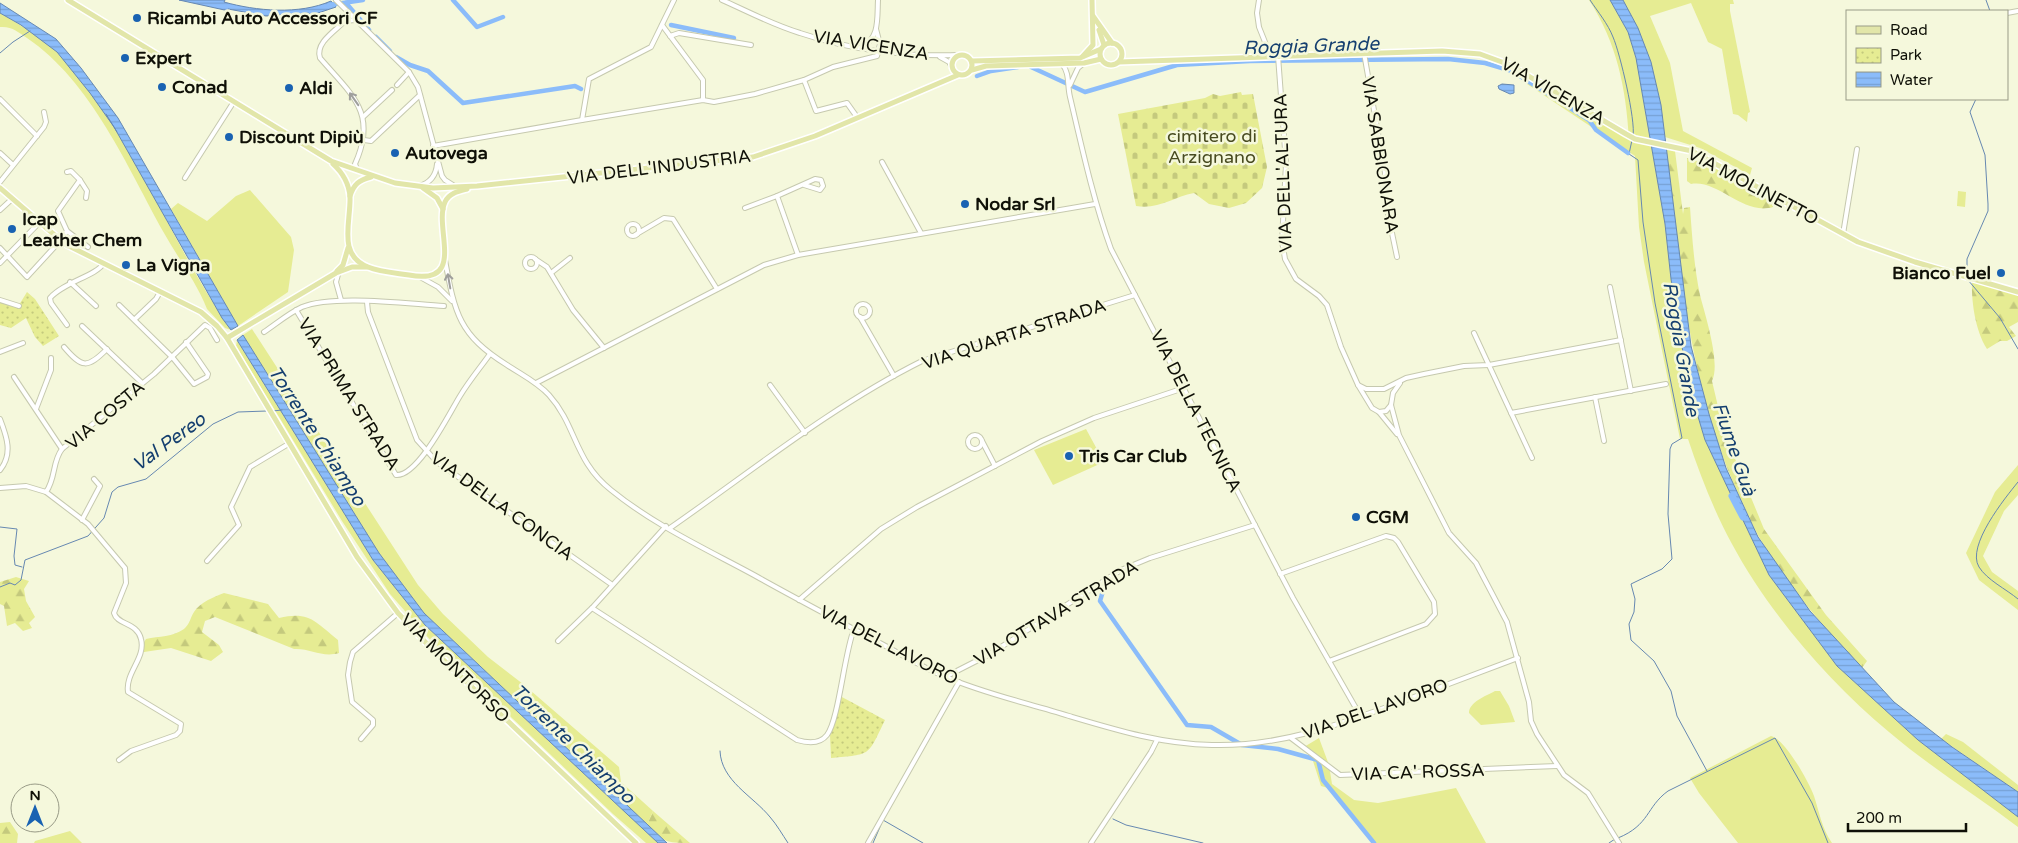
<svg xmlns="http://www.w3.org/2000/svg" width="2018" height="843" viewBox="0 0 2018 843" font-family="'Varela Round',sans-serif">
  <defs>
    <pattern id="forest-firs" width="22" height="20" patternUnits="userSpaceOnUse" patternTransform="scale(1.25)"><rect width="22" height="20" fill="#e6ec93"/><path d="M5 1l3.5 6h-7zM16 11l3.5 6h-7z" fill="#c4c97d"/></pattern>
    <pattern id="cemetery-stones" width="16" height="16" patternUnits="userSpaceOnUse" patternTransform="scale(1.25)"><rect width="16" height="16" fill="#e6ec93"/><path d="M2 7V4a2 2 0 0 1 4 0v3zM10 15v-3a2 2 0 0 1 4 0v3z" fill="#c4c97d"/></pattern>
    <pattern id="park-dots" width="8" height="8" patternUnits="userSpaceOnUse" patternTransform="scale(1.25)"><rect width="8" height="8" fill="#e6ec93"/><path d="M2 2h.1M6 6h.1" fill="none" stroke="#c4c97d" stroke-width="1.8" stroke-linecap="round"/></pattern>
    <pattern id="water-rules" width="6" height="5" patternUnits="userSpaceOnUse" patternTransform="scale(1.25)"><rect width="6" height="5" fill="#8bbcfa"/><path d="M0 2.5h6" fill="none" stroke="#77a1d5"/></pattern>
  </defs>
  <rect width="100%" height="100%" fill="#f5f8dc"/>
  <!-- grass -->
  <g fill="#e6ec93">
    <path d="M1589,0h21l18,32 8,26 29,166 6,55 17,104 17,57 64,135 68,91 81,74 100,77v10c-42,-32 -88,-60 -129,-95 -60,-50 -120,-119 -157,-188 -18,-33 -32,-69 -44,-105h-8l-36,-177 -5,-35 -4,-71 -108,-72 3,-3 99,58c-3,-51 -12,-96 -40,-139z"/>
    <path d="M1623,0h110l1,4h-4v7l20,101 -2,1 -1,9 -9,-7 -5,-1 -11,-65 -14,-7 -17,-39 -41,13 20,47 13,68 69,37 -2,7 -50,-27 -35,-11c-6,-49 -18,-93 -42,-137z"/>
    <path d="M0,13c20,11 39,24 57,39 14,13 27,31 38,47 52,73 85,158 136,231l-6,-2 -18,-19c-10,-26 -29,-51 -43,-76 -36,-65 -73,-152 -137,-195 -9,-6 -15,-12 -27,-11z"/>
    <polygon points="250,190 291,237 294,250 288,292 238,326 171,209 178,203 207,221 236,196"/>
    <polygon points="1958,191 1966,192 1965,207 1957,206"/>
    <polygon points="252,329 418,585 443,614 488,657 523,684 619,767 621,782 653,811 647,825 424,613 379,553 243,335"/>
    <polygon points="237,340 373,560 425,625 658,843 646,843 613,814 433,643 390,594 342,521 236,346"/>
    <polygon points="1086,429 1104,462 1053,485 1034,450"/>
    <polygon points="2018,465 2018,495 2004,511 1983,556 1992,572 2018,591 2018,610 1979,580 1966,553 1995,492"/>
    <path d="M1495,691h5l9,15 6,16 -34,3 -12,-12c0,-11 17,-17 26,-22z"/>
    <polygon points="1946,734 1963,742 2018,785 2018,792 1941,739"/>
    <path d="M1771,736c14,3 38,46 43,60 5,15 8,33 18,47h-94l-39,-50 -9,-15z"/>
    <polygon points="1319,738 1329,765 1332,784 1354,800 1378,803 1456,788 1486,843 1374,843 1328,788 1321,786 1313,761 1304,747"/>
    <polygon points="70,831 82,843 34,843 35,841"/>
  </g>
  <!-- forest -->
  <g fill="url(#forest-firs)">
    <path d="M1666,149l9,2 8,63 1,-6 6,-1c2,28 4,60 10,88 5,20 21,68 12,86l12,51 40,97 62,86 41,46 -5,7c-38,-40 -75,-83 -103,-131 -7,-12 -12,-25 -18,-37 -52,-111 -61,-231 -75,-351z"/>
    <path d="M1687,158l22,6 64,39v4c-30,9 -55,-28 -82,-23l-4,-3z"/>
    <path d="M1972,278l46,14v30l-9,5 7,9 -9,5h-7l-13,8c-12,-19 -16,-49 -15,-71z"/>
    <polygon points="16,577 29,581 24,589 26,601 35,617 29,623 32,628 23,631 15,623 7,626 4,606 0,604 0,582"/>
    <path d="M224,593l44,11 11,14c31,-7 36,4 59,22l1,13c-17,5 -29,-5 -45,-4l-79,-32 -10,4 -3,11 17,13 4,7 -12,9 -40,-13 -27,4 -1,-8 3,-5c13,-3 27,-2 38,-10 6,-5 6,-11 10,-17 6,-10 20,-15 30,-19z"/>
    <path d="M653,811l37,32c-25,0 -25,-1 -43,-18z"/>
    <polygon points="10,822 18,834 17,843 0,843 0,823"/>
  </g>
  <!-- cemetery -->
  <path fill="url(#cemetery-stones)" d="M1241,92l1,3 11,-1 14,73 -5,21 -16,15 -17,5 -20,-4 -15,-11c-21,4 -36,17 -58,13l-18,-92 87,-16 8,-4 7,2z"/>
  <!-- park -->
  <g fill="url(#park-dots)">
    <polygon points="27,292 35,299 59,336 43,346 35,337 26,318 11,328 0,325 0,299 19,305"/>
    <path d="M840,696l45,24c-18,37 -13,34 -54,38l-1,-23z"/>
  </g>
  <!-- water -->
  <g fill="url(#water-rules)" stroke="#6688b1">
    <path d="M179,0h46l-1,2c32,9 75,13 107,-1l5,6 -24,8 -4,-2 -42,3 -38,-7 1,2z"/>
    <polygon points="1610,0 1623,0 1638,28 1651,62 1661,105 1691,346 1709,414 1726,468 1758,537 1810,611 1894,702 1952,747 2018,792 2018,817 1918,740 1837,666 1769,575 1705,440 1688,383 1671,279 1665,224 1636,58 1628,32"/>
    <polygon points="0,3 56,39 81,68 118,118 238,326 231,330 222,318 114,127 90,93 57,52 21,25 0,13"/>
    <polygon points="1502,84 1514,85 1514,93 1510,94 1499,89 1498,86"/>
    <polygon points="243,335 379,553 424,613 667,843 658,843 425,625 373,560 237,340"/>
  </g>
  <g fill="none" stroke-linecap="round" stroke-linejoin="round">
    <!-- stream -->
    <g stroke="#6688b1" stroke-width="1">
      <path d="M1590,0c8,12 18,24 23,37 7,16 23,84 20,99"/>
      <polyline points="1986,0 1990,11"/>
      <polyline points="0,53 13,42 30,31"/>
      <polyline points="106,114 117,132"/>
      <polyline points="1632,140 1629,154 1638,160 1643,222 1655,303 1682,438 1672,444 1670,449 1668,514 1672,559 1662,569 1631,584 1635,599 1634,612 1629,624 1631,640 1654,661 1671,691 1677,716 1707,771"/>
      <polyline points="1967,276 1967,259 1988,211 1988,204 1985,155 1970,112 1976,99"/>
      <polyline points="1968,280 2000,318 2018,349"/>
      <polyline points="273,411 282,410"/>
      <path d="M2018,482c-13,16 -52,64 -39,85 8,13 27,22 39,32"/>
      <polyline points="0,527 17,529 14,556 15,565 22,567"/>
      <polyline points="0,587 10,583 15,585 21,580 25,560 88,536 104,518 112,492 118,487 146,479 213,424 238,412 267,411"/>
      <path d="M720,751c1,30 33,45 50,66 7,8 12,17 18,26"/>
      <polyline points="1113,819 1126,825 1203,843"/>
      <path d="M1618,838c32,-13 28,-31 50,-47l107,-53 37,65 16,40"/>
      <polyline points="873,843 883,820 923,843"/>
      <polyline points="1609,843 1615,839"/>
    </g>
    <!-- canal -->
    <g stroke="#8bbcfa" stroke-width="4.5">
      <polyline points="453,0 477,27 503,17"/>
      <polyline points="346,3 369,30"/>
      <polyline points="329,5 363,0"/>
      <polyline points="671,25 734,38"/>
      <polyline points="376,37 390,51"/>
      <polyline points="396,57 410,65 428,71 463,103 575,86 581,89"/>
      <polyline points="1031,67 1085,92 1177,65 1250,61 1448,59 1485,63 1512,71 1589,120 1596,130 1628,153"/>
      <polyline points="977,76 991,71 1018,67"/>
      <polyline points="1105,584 1100,601 1187,725 1211,727 1242,745 1278,749 1318,760 1323,780 1374,843"/>
    </g>
    <!-- river -->
    <polyline stroke="#8bbcfa" stroke-width="7" points="1732,496 1743,517"/>
    <defs>
      <g id="minor">
        <polyline points="336,0 409,72 418,87 442,176 445,180 456,187"/>
        <path d="M722,0c25,11 51,25 78,33 50,17 107,24 159,22"/>
        <polyline points="1259,0 1257,13 1259,27 1271,57"/>
        <polyline points="2007,13 2018,11"/>
        <path d="M355,20l-10,1c-10,10 -30,22 -25,37 32,37 58,55 35,106l2,5"/>
        <polyline points="662,25 703,80 703,100"/>
        <polyline points="670,36 679,33 751,45"/>
        <path d="M861,47c19,-8 16,-29 17,-47"/>
        <polyline points="1364,53 1385,173 1383,190 1397,257"/>
        <polyline points="1278,56 1286,163 1282,241 1285,259 1296,279 1319,296 1327,305 1341,347 1358,385 1372,408 1379,412 1397,434"/>
        <polyline points="940,57 949,62 952,67"/>
        <path d="M1062,64c8,9 5,21 8,33 12,51 23,102 41,152l182,349 68,119"/>
        <polyline points="804,80 816,111 847,103 857,117"/>
        <polyline points="397,85 409,72"/>
        <polyline points="1070,85 1078,68 1084,63"/>
        <polyline points="0,99 37,136"/>
        <polyline points="363,117 392,90"/>
        <polyline points="582,120 703,100 714,102 755,94 804,80 833,67 877,56 880,44 876,29"/>
        <polyline points="364,140 371,141 420,95"/>
        <polyline points="433,146 582,120 589,79 651,47 674,0"/>
        <polyline points="0,153 13,165"/>
        <polyline points="882,162 921,233"/>
        <polyline points="185,178 233,103"/>
        <polyline points="80,180 87,191 86,198"/>
        <polyline points="0,182 44,127 46,122 44,112"/>
        <path d="M419,186c11,-3 17,-10 18,-22"/>
        <polyline points="745,208 777,196"/>
        <polyline points="0,210 12,199"/>
        <circle cx="633" cy="230" r="6"/>
        <polyline points="67,231 88,247"/>
        <polyline points="1843,234 1857,149"/>
        <polyline points="635,235 664,218 673,219 717,289"/>
        <polyline points="0,248 27,277 60,241 67,231 58,211 80,180 71,171 67,172"/>
        <polyline points="798,255 777,196 815,179 821,180 823,186 820,190 804,185"/>
        <circle cx="531" cy="263" r="6"/>
        <polyline points="535,259 547,267 573,310 604,348"/>
        <path d="M445,260c10,54 14,75 62,105 15,10 30,17 42,30 28,31 25,66 62,95 43,35 95,59 143,85 41,23 83,45 124,67 23,12 45,26 68,35 39,17 82,26 123,39 47,14 93,28 143,29 66,2 126,-20 186,-42 40,-15 80,-30 120,-45"/>
        <polyline points="0,263 39,223"/>
        <polyline points="339,271 336,282 341,300"/>
        <polyline points="551,273 570,258"/>
        <polyline points="420,277 438,287 452,301"/>
        <polyline points="70,282 96,306"/>
        <polyline points="1610,287 1631,391"/>
        <polyline points="0,300 19,306"/>
        <polyline points="367,302 368,312 417,440 437,462 611,584"/>
        <circle cx="863" cy="311" r="7"/>
        <polyline points="119,305 173,358 194,384 207,377 208,374 186,342"/>
        <path d="M296,310l100,165c22,2 54,-63 64,-79 9,-15 20,-28 30,-42"/>
        <polyline points="860,317 894,376"/>
        <polyline points="135,319 156,299 160,292"/>
        <path d="M67,325l-16,-22 -1,-5c14,-16 46,-22 54,-35"/>
        <polyline points="82,326 142,383"/>
        <path d="M264,332c12,-8 25,-19 38,-25 32,-13 106,-3 142,-1"/>
        <polyline points="1474,333 1532,458"/>
        <path d="M64,347c18,21 23,22 43,2"/>
        <polyline points="0,352 23,343"/>
        <polyline points="14,377 62,449"/>
        <polyline points="536,383 764,265 798,255 1095,204"/>
        <polyline points="1400,383 1393,393 1391,405 1399,435 1449,533 1476,563 1507,622 1529,702 1531,721 1537,734 1564,775 1588,793 1619,843"/>
        <polyline points="770,385 805,433"/>
        <polyline points="1358,385 1366,389 1384,389 1406,378 1424,374 1464,366 1489,365 1621,340"/>
        <polyline points="1595,397 1604,441"/>
        <polyline points="36,409 51,370 51,358"/>
        <polyline points="1379,412 1386,411 1391,405"/>
        <polyline points="1511,413 1666,384"/>
        <path d="M0,419c7,18 13,35 0,51"/>
        <circle cx="975" cy="442" r="7"/>
        <polyline points="982,441 995,466"/>
        <path d="M0,488l26,-2 20,6c10,-14 6,-30 16,-43l92,-75 51,-49 5,3 7,12"/>
        <path d="M46,492l42,32 37,44 1,15 -12,30c3,12 23,9 27,26 5,19 -16,34 -13,53l53,32 -1,7 -4,4 -45,16 -12,9"/>
        <polyline points="82,520 100,486 94,479"/>
        <path d="M670,528c82,-57 162,-122 252,-167l213,-66"/>
        <polyline points="207,561 239,525 231,507 250,467 290,443"/>
        <polyline points="1280,574 1386,536 1394,538 1398,542 1434,602 1435,614 1426,624 1329,661"/>
        <polyline points="799,600 881,529 917,507 1042,441 1094,418 1184,388"/>
        <path d="M592,608l205,132c10,3 23,4 30,-5 12,-16 17,-81 27,-106"/>
        <polyline points="558,641 592,608 666,526"/>
        <polyline points="945,677 990,654 1121,570 1150,558 1255,525"/>
        <polyline points="1291,738 1340,775 1557,766"/>
        <polyline points="361,739 373,725 373,720 352,702 348,675 350,662 353,652 398,613"/>
        <polyline points="868,843 959,682"/>
        <polyline points="1091,843 1151,752 1157,740"/>
      </g>
      <g id="major">
        <polyline points="68,0 331,161 395,183 433,188 477,186 753,157 815,136 958,75"/>
        <polyline points="1093,16 1112,43"/>
        <polyline points="1099,30 1104,45"/>
        <circle cx="1111" cy="54" r="11"/>
        <circle cx="962" cy="65" r="10"/>
        <polyline points="1083,56 1093,45 1092,0"/>
        <polyline points="972,61 1080,58 1101,49"/>
        <polyline points="1119,62 1442,51 1480,54 1510,65 1626,134 1635,139 1692,151 1858,242 1915,262 2018,292"/>
        <polyline points="972,70 986,66 1084,63 1101,59"/>
        <path d="M333,164c10,9 16,19 17,33 1,25 -13,58 18,70 12,5 28,6 41,8 59,11 24,-47 36,-73 4,-9 14,-11 22,-13"/>
        <polyline points="0,188 65,244 201,312 217,326 227,338 357,557 398,613 430,647 636,843"/>
        <polyline points="423,188 437,198 443,209"/>
        <path d="M350,196c4,-12 9,-16 21,-19"/>
        <polyline points="337,271 343,265 348,248"/>
        <polyline points="227,338 336,273 352,267 367,267"/>
      </g>
    </defs>
    <!-- minor casing -->
    <use href="#minor" stroke="#c6c9af" stroke-width="6"/>
    <!-- major casing -->
    <use href="#major" stroke="#fff" stroke-width="8"/>
    <!-- minor -->
    <use href="#minor" stroke="#fff" stroke-width="4"/>
    <!-- major -->
    <use href="#major" stroke="#e2e6a9" stroke-width="5"/>
  </g>
  <!-- one-way arrows -->
  <defs><path id="oneway-shaft" d="M-6 0H5M1.5-3L5.5 0L1.5 3" fill="none" stroke-width="1.6" stroke-linecap="round" stroke-linejoin="round" transform="scale(1.25)"/></defs>
  <g stroke="#9f9f9c">
    <use href="#oneway-shaft" transform="translate(354 99) rotate(-125)"/>
    <use href="#oneway-shaft" transform="translate(449 281) rotate(-100)"/>
  </g>
  <!-- markers -->
  <g fill="#1962b2" stroke="#f5f8dc" stroke-width="2">
    <circle cx="137" cy="18" r="5"/>
    <circle cx="125" cy="58" r="5"/>
    <circle cx="162" cy="87" r="5"/>
    <circle cx="289" cy="88" r="5"/>
    <circle cx="229" cy="137" r="5"/>
    <circle cx="395" cy="153" r="5"/>
    <circle cx="965" cy="204" r="5"/>
    <circle cx="12" cy="229" r="5"/>
    <circle cx="126" cy="265" r="5"/>
    <circle cx="2001" cy="273" r="5"/>
    <circle cx="1069" cy="456" r="5"/>
    <circle cx="1356" cy="517" r="5"/>
  </g>
  <g text-anchor="middle" dominant-baseline="central" stroke-width="5" stroke-linejoin="round" paint-order="stroke">
    <!-- poi labels -->
    <g font-size="18" font-weight="bold" fill="#0f1007" stroke="#f5f8dc" text-anchor="start">
      <text x="147" y="18">Ricambi Auto Accessori CF</text>
      <text x="135" y="58">Expert</text>
      <text x="172" y="87">Conad</text>
      <text x="299" y="88">Aldi</text>
      <text x="239" y="137">Discount Dipiù</text>
      <text x="405" y="153">Autovega</text>
      <text x="975" y="204">Nodar Srl</text>
      <text x="22" y="219">Icap<tspan x="22" dy="21">Leather Chem</tspan></text>
      <text x="136" y="265">La Vigna</text>
      <text x="1991" y="273" text-anchor="end">Bianco Fuel</text>
      <text x="1079" y="456">Tris Car Club</text>
      <text x="1366" y="517">CGM</text>
    </g>
    <!-- street labels -->
    <g font-size="18" fill="#0f1007" stroke="#f5f8dc">
      <text transform="translate(871 45) rotate(9)">VIA VICENZA</text>
      <text transform="translate(1553 91) rotate(30)">VIA VICENZA</text>
      <text transform="translate(1380 155) rotate(81)">VIA SABBIONARA</text>
      <text transform="translate(659 167) rotate(-7)">VIA DELL'INDUSTRIA</text>
      <text transform="translate(1283 173) rotate(-92)">VIA DELL'ALTURA</text>
      <text transform="translate(1753 186) rotate(28)">VIA MOLINETTO</text>
      <text transform="translate(1014 334) rotate(-18)">VIA QUARTA STRADA</text>
      <text transform="translate(349 394) rotate(58)">VIA PRIMA STRADA</text>
      <text transform="translate(1196 411) rotate(63)">VIA DELLA TECNICA</text>
      <text transform="translate(105 415) rotate(-40)">VIA COSTA</text>
      <text transform="translate(502 506) rotate(36)">VIA DELLA CONCIA</text>
      <text transform="translate(1056 613) rotate(-31)">VIA OTTAVA STRADA</text>
      <text transform="translate(889 645) rotate(27)">VIA DEL LAVORO</text>
      <text transform="translate(455 668) rotate(45)">VIA MONTORSO</text>
      <text transform="translate(1375 709) rotate(-19)">VIA DEL LAVORO</text>
      <text transform="translate(1418 772) rotate(-2)">VIA CA' ROSSA</text>
    </g>
    <!-- park labels -->
    <g font-size="18" fill="#484b20" stroke="#f5f8dc">
      <text x="1212" y="136">cimitero di<tspan x="1212" dy="21">Arzignano</tspan></text>
    </g>
    <!-- water labels -->
    <g font-size="19" font-style="italic" fill="#153f6f" stroke="#f5f8dc">
      <text transform="translate(1311 46) rotate(-2)">Roggia Grande</text>
      <text transform="translate(1681 349) rotate(80)">Roggia Grande</text>
      <text transform="translate(317 436) rotate(57)">Torrente Chiampo</text>
      <text transform="translate(169 442) rotate(-36)">Val Pereo</text>
      <text transform="translate(1734 449) rotate(71)">Fiume Guà</text>
      <text transform="translate(573 744) rotate(44)">Torrente Chiampo</text>
    </g>
  </g>
  <!-- legend -->
  <rect x="1846" y="10" width="162" height="90" fill="#f5f8dc" stroke="#999b87"/>
  <rect x="1856" y="26" width="25" height="8" fill="#e2e6a9" stroke="#999b87"/>
  <text x="1890" y="35" font-size="15" fill="#0f1007">Road</text>
  <rect x="1856" y="48" width="25" height="15" fill="url(#park-dots)" stroke="#999b87"/>
  <text x="1890" y="60" font-size="15" fill="#0f1007">Park</text>
  <rect x="1856" y="72" width="25" height="15" fill="url(#water-rules)" stroke="#999b87"/>
  <text x="1890" y="85" font-size="15" fill="#0f1007">Water</text>
  <!-- north arrow -->
  <g transform="translate(35 808)"><circle r="24" fill="#f5f8dc" stroke="#999b87"/>
  <path d="M0-4L9 19L0 12L-9 19Z" fill="#1962b2"/>
  <text y="-8" font-size="14" font-weight="bold" text-anchor="middle" fill="#0f1007">N</text>
  </g>
  <!-- scale -->
  <path d="M1848 823v8h118v-8" fill="none" stroke="#0f1007" stroke-width="2.5"/>
  <text x="1856" y="823" font-size="15" fill="#0f1007" stroke="#f5f8dc" stroke-width="4" paint-order="stroke">200 m</text>
</svg>
